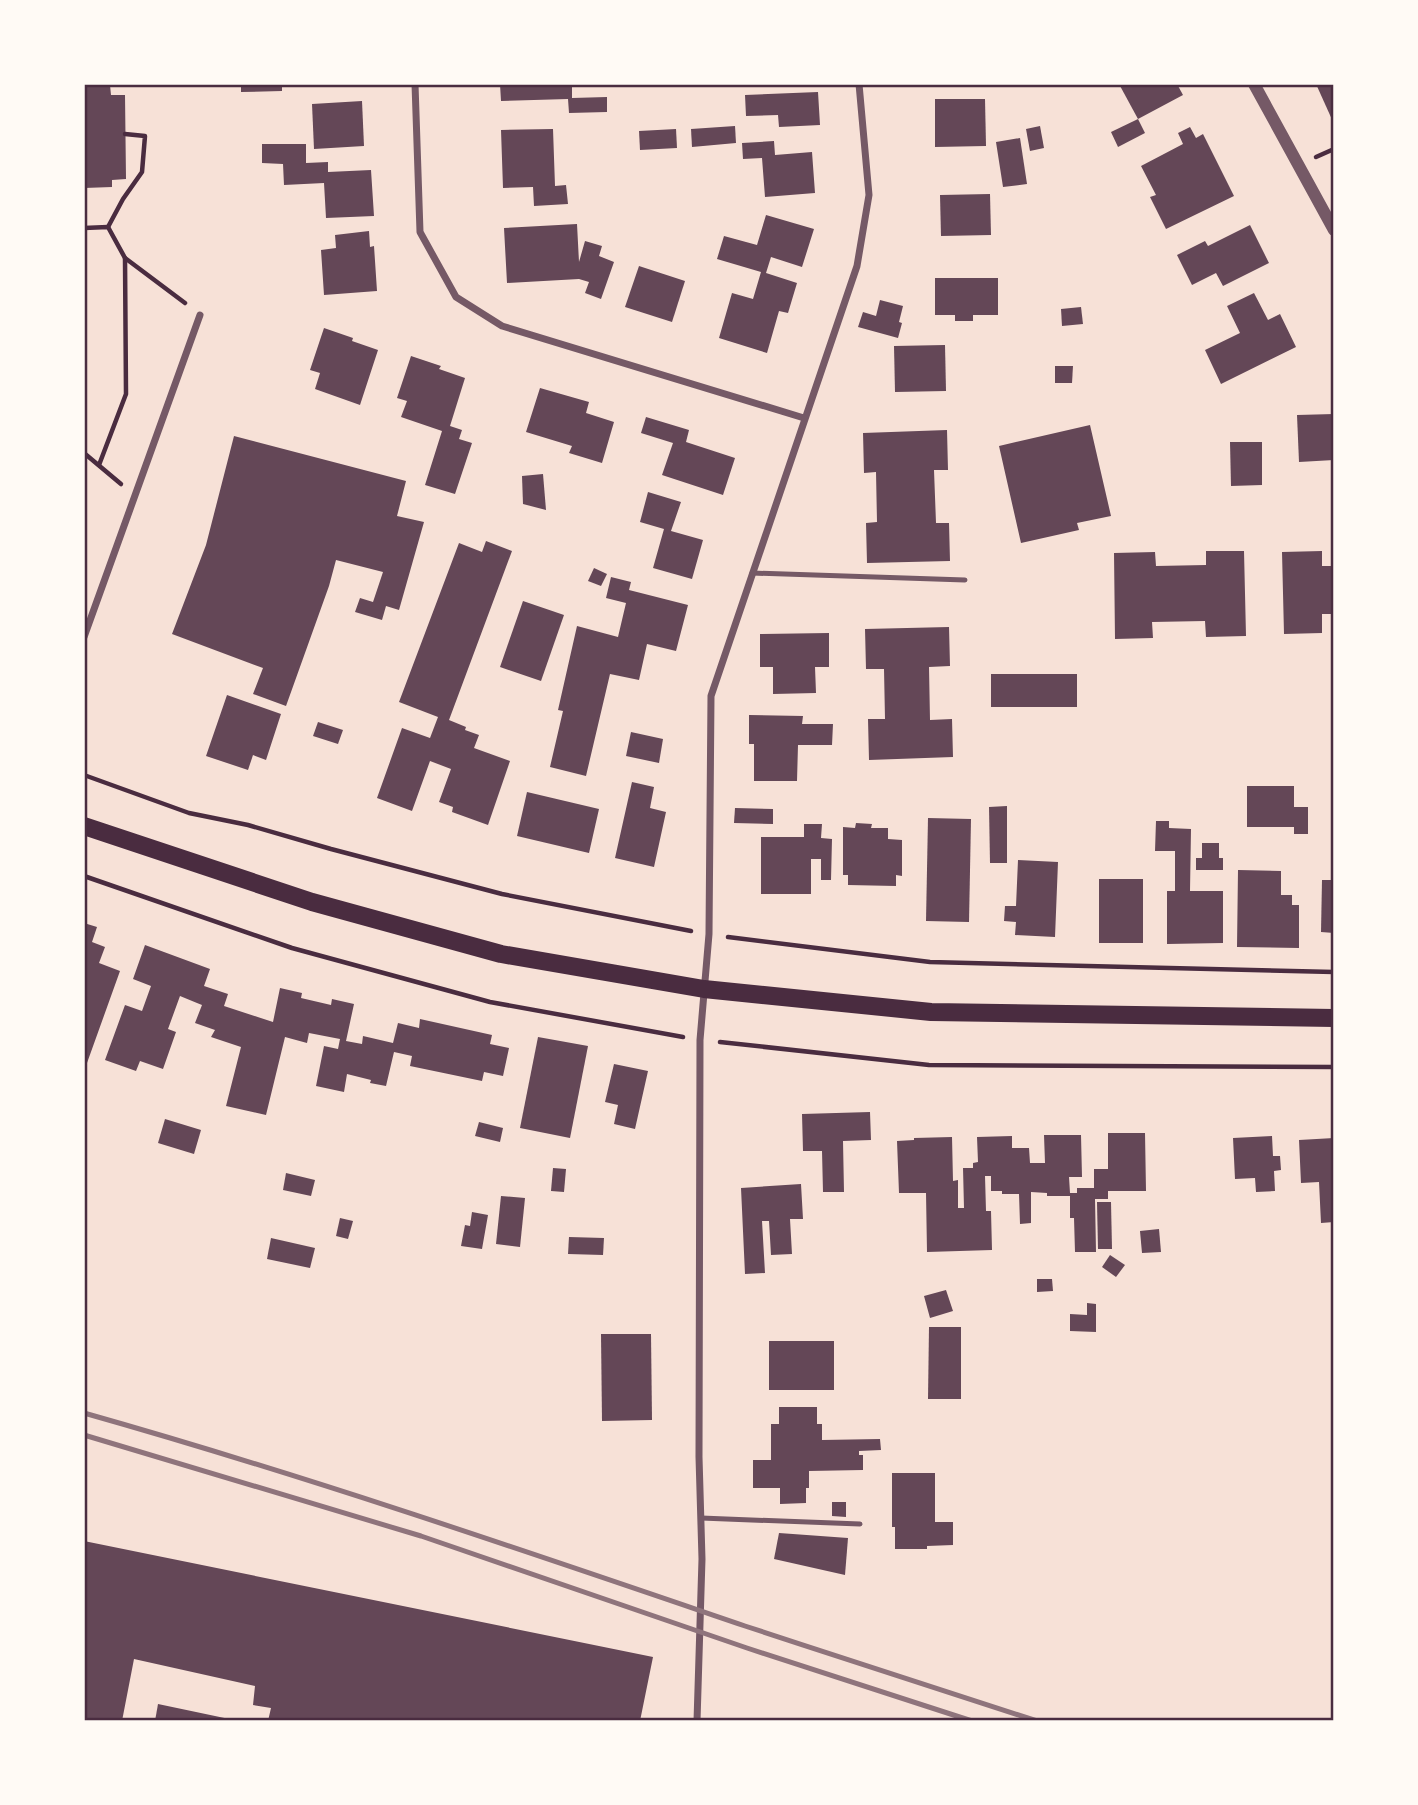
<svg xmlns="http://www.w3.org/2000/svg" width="1418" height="1805" viewBox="0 0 1418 1805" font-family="'Fira Sans',sans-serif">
  <rect width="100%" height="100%" fill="#f7e1d7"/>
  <!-- building -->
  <g fill="#644757">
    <polygon points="241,84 282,84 282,91 241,92"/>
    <polygon points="500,84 572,84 572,98 607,97 607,112 569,113 568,99 501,101"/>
    <polygon points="1119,84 1177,84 1183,95 1138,119"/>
    <polygon points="1316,84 1334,84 1334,124"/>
    <polygon points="110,85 111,95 125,95 126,179 112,180 112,187 84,188 84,86"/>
    <polygon points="818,92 820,125 779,127 778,115 746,116 745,95"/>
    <polygon points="935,99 985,99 986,146 935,147"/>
    <polygon points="362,101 364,146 314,149 312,104"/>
    <polygon points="1138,119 1145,133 1118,147 1111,132"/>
    <polygon points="735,126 736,143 692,147 691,129"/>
    <polygon points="1040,126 1044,148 1030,151 1026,129"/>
    <polygon points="1190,127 1196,138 1203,134 1234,196 1166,229 1150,197 1156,195 1141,166 1183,144 1178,133"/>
    <polygon points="553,129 555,186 566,185 568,204 534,206 533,187 503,188 501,130"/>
    <polygon points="676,129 677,148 640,150 639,131"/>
    <polygon points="1020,138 1027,184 1003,187 996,142"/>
    <polygon points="774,141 775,155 812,152 815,193 765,197 762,158 743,159 742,143"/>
    <polygon points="262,144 306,144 306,163 328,162 328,172 371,170 374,216 326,218 324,183 284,185 283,164 262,163"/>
    <polygon points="990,194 991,235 941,236 940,195"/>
    <polygon points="766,215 814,229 802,267 771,257 766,273 797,283 788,313 779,311 767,353 719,338 732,293 753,299 761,272 717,259 724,236 757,245"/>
    <polygon points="577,224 579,262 585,241 602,246 599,256 614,262 601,299 585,293 589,282 579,279 507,283 504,228"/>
    <polygon points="1250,225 1269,263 1223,286 1216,273 1192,285 1177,255 1205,241 1208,246"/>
    <polygon points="369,231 370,247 374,246 377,291 324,295 321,250 336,248 335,235"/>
    <polygon points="639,266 685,281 672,322 625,307"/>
    <polygon points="935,278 998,278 998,315 973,315 973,321 955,321 955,315 935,315"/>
    <polygon points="1254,293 1268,320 1280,314 1296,347 1221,384 1205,350 1240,333 1227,306"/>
    <polygon points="880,300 903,306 899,322 902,323 898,338 858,327 863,312 876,316"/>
    <polygon points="1081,307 1083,324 1062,326 1061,309"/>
    <polygon points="324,328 353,338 352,341 378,350 360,405 315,389 320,373 310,370"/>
    <polygon points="945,345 946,391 895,392 894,346"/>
    <polygon points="411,356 441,366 439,369 465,378 450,426 462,430 459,439 472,443 455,494 425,485 442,431 401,417 407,401 397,398"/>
    <polygon points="1055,366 1073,366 1072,383 1055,383"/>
    <polygon points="540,388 589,402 586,413 614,422 602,463 569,453 572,446 526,432"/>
    <polygon points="1334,414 1334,460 1299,462 1297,415"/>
    <polygon points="646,417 689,430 686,442 735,458 723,495 662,475 673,443 641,433"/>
    <polygon points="1090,425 1111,516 1077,523 1079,530 1021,543 999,446"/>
    <polygon points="947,430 948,470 934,470 936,523 949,523 950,561 867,563 866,523 877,522 876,472 864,473 863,433"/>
    <polygon points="234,436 406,481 397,516 424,522 399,610 386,606 382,620 355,612 360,598 373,602 383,572 336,560 329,586 286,706 253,694 263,668 172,634 206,545"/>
    <polygon points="1230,442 1262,442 1262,485 1231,486"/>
    <polygon points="543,474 546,510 523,504 522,476"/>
    <polygon points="648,492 681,502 671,531 703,540 692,579 653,568 664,529 640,522"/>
    <polygon points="486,541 512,551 449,720 466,727 465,730 479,735 474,748 510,761 488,825 452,812 453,807 439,802 451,769 430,761 412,811 377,798 402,728 430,738 438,717 399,702 459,543 482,552"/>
    <polygon points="1206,551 1244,551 1246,636 1206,637 1205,621 1152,622 1153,638 1115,639 1114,553 1155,552 1156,566 1206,565"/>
    <polygon points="1322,551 1322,566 1334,566 1334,614 1322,614 1322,633 1284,634 1282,552"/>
    <polygon points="594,568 607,574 601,586 588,581"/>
    <polygon points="611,577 631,582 629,590 688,605 676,651 647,644 639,680 610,674 586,776 550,767 563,711 558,710 577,626 618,637 626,603 606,598"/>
    <polygon points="523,601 564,615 541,681 500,667"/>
    <polygon points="949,627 950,666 929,667 930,720 952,719 953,757 869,760 868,719 885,719 884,669 866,669 865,629"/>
    <polygon points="829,633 829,667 815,667 816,693 773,694 773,667 760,667 760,634"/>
    <rect x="991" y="674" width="86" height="33"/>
    <polygon points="227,695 281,714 266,760 253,755 248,770 206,756"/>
    <polygon points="749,715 803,716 802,724 833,724 832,745 798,745 797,781 754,781 754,744 749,744"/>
    <polygon points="318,722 343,730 338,744 313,736"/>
    <polygon points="631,732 663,739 659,763 626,756"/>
    <polygon points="632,782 654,787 650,808 666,812 654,867 615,858"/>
    <polygon points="1247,786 1294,786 1294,807 1308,807 1308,834 1294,834 1294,827 1247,827"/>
    <polygon points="527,792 599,809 589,853 517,836"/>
    <polygon points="1007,806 1007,863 990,863 989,807"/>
    <polygon points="735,808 773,809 773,824 734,823"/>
    <polygon points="928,818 971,819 969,922 926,921"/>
    <polygon points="1156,821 1169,821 1169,828 1191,829 1190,891 1223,891 1223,943 1167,944 1167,891 1175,891 1175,851 1155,851"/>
    <polygon points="856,823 872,824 871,828 888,828 888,839 902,840 902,876 896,875 896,886 848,885 848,875 843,875 843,827 855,828"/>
    <polygon points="804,824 822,824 821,838 832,839 831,880 821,880 821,859 811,859 811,894 761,894 761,837 804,837"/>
    <polygon points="1202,843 1219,843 1219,858 1223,858 1223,870 1196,870 1196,858 1202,858"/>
    <polygon points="1018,860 1058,862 1055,937 1015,935 1016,922 1004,921 1005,906 1016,906"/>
    <polygon points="1238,870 1281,871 1281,895 1292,895 1292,905 1299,905 1299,948 1237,947"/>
    <rect x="1099" y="879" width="44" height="64"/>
    <polygon points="1322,880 1334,880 1334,933 1321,932"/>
    <polygon points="84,923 97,927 92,942 105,947 99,963 120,971 87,1063 84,1062"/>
    <polygon points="145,945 210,969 204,986 228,994 224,1006 273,1022 280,988 302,993 301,998 331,1005 332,999 354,1004 346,1041 362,1044 363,1036 393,1043 398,1023 419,1028 420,1019 492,1035 490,1044 509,1048 503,1076 484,1072 482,1081 410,1066 412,1056 394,1052 386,1086 370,1083 371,1080 347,1074 344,1092 316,1086 324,1046 338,1049 340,1039 309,1033 307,1043 285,1037 266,1115 226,1106 241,1047 211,1037 215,1030 195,1023 202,1005 197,1003 180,996 168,1029 176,1032 163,1069 140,1061 136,1071 105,1060 125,1005 142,1011 151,986 133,979"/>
    <polygon points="538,1037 588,1046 570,1138 520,1128"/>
    <polygon points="614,1064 648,1071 635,1129 614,1124 618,1105 605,1102"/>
    <polygon points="870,1112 871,1140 843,1141 844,1192 823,1192 822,1151 803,1151 802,1114"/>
    <polygon points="165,1119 201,1130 194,1154 158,1143"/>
    <polygon points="479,1122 503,1128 500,1142 475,1136"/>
    <polygon points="1108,1133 1145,1133 1146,1191 1108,1191 1108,1199 1095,1199 1096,1252 1075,1252 1074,1218 1070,1218 1070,1196 1047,1196 1047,1193 1031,1192 1031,1223 1020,1224 1019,1194 1002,1194 1002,1191 991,1191 991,1176 985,1176 986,1211 991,1211 992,1250 927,1252 926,1193 899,1193 897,1141 914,1140 914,1138 952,1137 953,1181 958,1180 958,1208 964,1208 963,1168 973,1168 973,1163 978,1162 977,1137 1012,1136 1012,1148 1029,1148 1030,1163 1045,1163 1044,1135 1081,1135 1082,1177 1069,1177 1070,1193 1077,1193 1077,1188 1094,1188 1094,1169 1108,1169"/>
    <polygon points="1272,1136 1273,1156 1280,1156 1281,1170 1274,1171 1275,1191 1256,1192 1255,1178 1235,1179 1233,1138"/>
    <polygon points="1334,1138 1334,1222 1321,1223 1319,1182 1301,1183 1299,1140"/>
    <polygon points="553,1168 566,1169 564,1192 551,1191"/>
    <polygon points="286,1173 315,1180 311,1196 283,1190"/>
    <polygon points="801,1184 803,1219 790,1219 792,1254 771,1255 769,1221 762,1221 765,1273 745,1274 741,1188"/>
    <polygon points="501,1196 525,1198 520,1247 496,1244"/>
    <polygon points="1097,1202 1111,1202 1112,1249 1098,1249"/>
    <polygon points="472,1212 488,1215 482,1249 461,1246 465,1225 470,1226"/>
    <polygon points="340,1218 353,1221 348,1239 336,1236"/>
    <polygon points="1159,1229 1161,1252 1142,1253 1140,1231"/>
    <polygon points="569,1237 604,1238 603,1255 568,1254"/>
    <polygon points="271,1238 315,1248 310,1268 267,1259"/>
    <polygon points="1110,1255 1125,1265 1116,1277 1102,1267"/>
    <polygon points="1037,1279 1052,1279 1053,1291 1037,1292"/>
    <polygon points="946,1290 953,1311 930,1318 924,1296"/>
    <polygon points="1087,1303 1096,1304 1096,1332 1070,1331 1070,1314 1087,1315"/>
    <polygon points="929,1327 961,1327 961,1399 928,1399"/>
    <polygon points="601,1334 651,1334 652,1420 602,1421"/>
    <rect x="769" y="1341" width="65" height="49"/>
    <polygon points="779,1407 817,1407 817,1424 822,1424 822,1440 880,1439 881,1450 859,1451 859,1455 863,1455 863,1470 809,1471 809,1488 806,1488 806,1503 780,1504 780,1488 753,1488 753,1460 771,1460 771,1424 779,1424"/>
    <polygon points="892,1473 935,1473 935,1522 953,1522 953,1545 927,1546 927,1549 895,1549 895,1527 892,1527"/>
    <polygon points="832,1502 846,1502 846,1517 832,1516"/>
    <polygon points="779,1533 848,1538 845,1575 774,1559"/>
    <polygon points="84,1541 653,1657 640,1721 268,1721 271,1708 253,1705 255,1686 134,1659 122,1721 84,1721"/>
    <polygon points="158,1704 234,1720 233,1721 155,1721"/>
  </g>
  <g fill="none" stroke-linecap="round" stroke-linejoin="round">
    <!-- path -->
    <g stroke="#4a2c40" stroke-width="4.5">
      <polyline points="1316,157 1334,149"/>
      <polyline points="108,227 123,199 142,172 145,136 125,134"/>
      <polyline points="84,228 108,227 125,258 185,303"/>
      <polyline points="84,453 121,484"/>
      <polyline points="99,465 126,394 125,258"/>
      <polyline points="84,775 189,813 248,825 331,849 502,894 691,931"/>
      <polyline points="84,876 292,948 490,1002 683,1037"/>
      <polyline points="728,937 930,962 1334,972"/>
      <polyline points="720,1042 929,1065 1334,1067"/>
    </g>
    <!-- service -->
    <g stroke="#755966" stroke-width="5">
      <polyline points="752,573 965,580"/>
      <polyline points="701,1518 860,1524"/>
    </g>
    <!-- minor -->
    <g stroke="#755966" stroke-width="7">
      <polyline points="415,84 420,232 456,297 502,326 804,418"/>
      <polyline points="84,637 200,315"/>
      <polyline points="697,1721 702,1559 699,1457 700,1040 709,934 711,696 857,266 869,195 859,84"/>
    </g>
    <!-- tertiary -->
    <polyline stroke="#755966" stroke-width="12" points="1254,84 1334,230"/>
    <!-- primary -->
    <polyline stroke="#4a2c40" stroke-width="18" points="84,826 312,902 501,954 704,989 931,1012 1334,1018"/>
    <!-- rail -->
    <g stroke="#8f747c" stroke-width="5">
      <path d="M84,1413c223,63 441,138 661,213 97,32 194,63 292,95"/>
      <polyline points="84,1435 421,1536 747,1648 972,1721"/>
    </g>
  </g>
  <!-- border -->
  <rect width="1418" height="1805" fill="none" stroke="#fffaf5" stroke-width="172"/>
  <rect x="86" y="86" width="1246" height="1633" fill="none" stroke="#4a2c40" stroke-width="2.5"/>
</svg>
